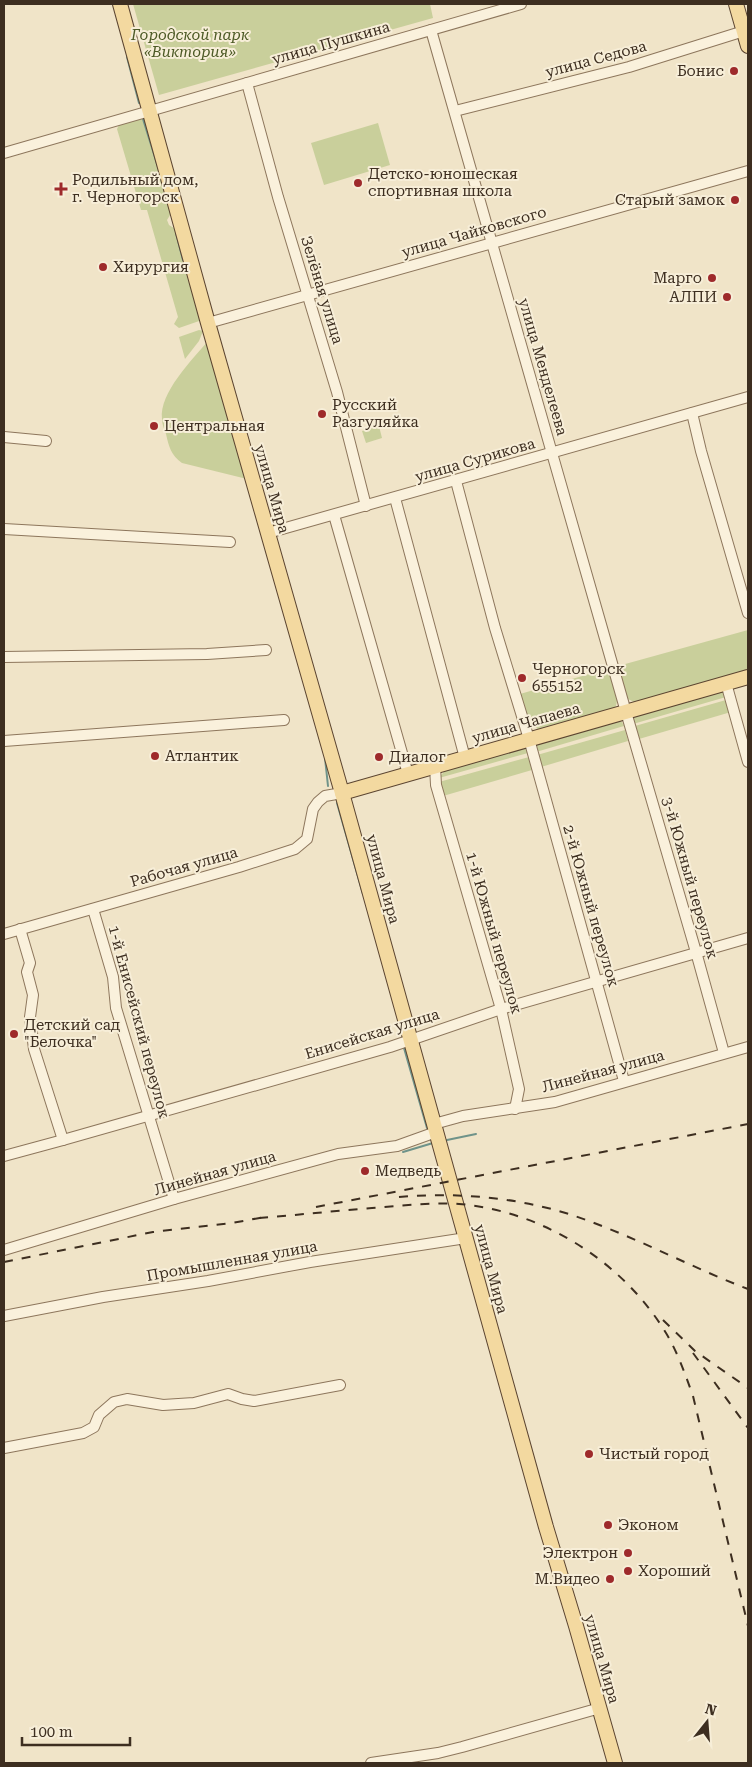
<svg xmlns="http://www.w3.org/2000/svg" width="752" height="1767" viewBox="0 0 752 1767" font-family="'Roboto Serif',serif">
  <rect width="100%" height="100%" fill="#f0e4c8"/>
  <!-- green -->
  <g fill="#c9cf9b">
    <polygon points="133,4 430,4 433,18 159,95"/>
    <polygon points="145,116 172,212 167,220 169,225 177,230 202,320 179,328 174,324 178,317 147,210 141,210 117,129 119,125"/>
    <polygon points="378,123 390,165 324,185 311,143"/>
    <polygon points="199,330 203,331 199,341 185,359 179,337"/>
    <path d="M208,341l39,138 -65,-16c-11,-8 -13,-16 -16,-29 -2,-5 -4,-10 -4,-15 -3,-26 30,-59 46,-78z"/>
    <polygon points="379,426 382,438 366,443 362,431"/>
    <polygon points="748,630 748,670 634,702 628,699 618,666"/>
    <path d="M610,668c3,12 11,28 5,40l-77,21 -7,-4 -11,-31z"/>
    <polygon points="719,691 724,693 726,697 633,724 633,719 637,715"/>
    <polygon points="726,700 731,712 639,739 635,726"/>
    <polygon points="617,720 622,722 624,726 536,752 535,746 536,743"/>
    <polygon points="625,730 628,741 541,767 537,755"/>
    <polygon points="521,747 526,748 528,753 439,778 446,769"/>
    <polygon points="529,757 532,770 443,796 439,782"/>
  </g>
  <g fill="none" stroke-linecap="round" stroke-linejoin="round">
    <!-- stream -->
    <g stroke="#6f938a" stroke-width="2">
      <polyline points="127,57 139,103"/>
      <polyline points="143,119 158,167"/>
      <polyline points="176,233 183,260"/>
      <polyline points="325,758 328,786"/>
      <polyline points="337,803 363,894"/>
      <polyline points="399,1024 400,1030"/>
      <polyline points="404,1048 427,1128"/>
      <polyline points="447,1140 476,1134"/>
      <polyline points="403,1152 433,1143"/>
    </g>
    <defs>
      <g id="minor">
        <polyline points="431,30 626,712 696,952 724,1053"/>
        <polyline points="247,83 278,197 337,392 366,506"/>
        <polyline points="455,111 629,67 744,31"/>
        <polyline points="4,153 521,4"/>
        <polyline points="208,323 748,171"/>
        <polyline points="692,413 701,451 748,613"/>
        <polyline points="4,437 46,441"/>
        <polyline points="456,481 495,628 529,739 624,1081"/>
        <polyline points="395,498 465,758"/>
        <polyline points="334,515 408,774"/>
        <polyline points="4,529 230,542"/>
        <polyline points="268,533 748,397"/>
        <polyline points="4,657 207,654 266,650"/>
        <polyline points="726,683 748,762"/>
        <polyline points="4,741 284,720"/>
        <polyline points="435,766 436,785 501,1009 519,1089 515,1109"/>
        <polyline points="93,909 113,977 116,1008 174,1199"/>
        <polyline points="20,929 30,963 27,972 33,995 30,1017 34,1049 63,1140"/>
        <polyline points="4,934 239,867 295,849 307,839 313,809 318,802 325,796 342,793"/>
        <polyline points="434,1124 463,1116 555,1102 748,1047"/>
        <polyline points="4,1156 63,1140 390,1047 501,1009 748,938"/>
        <polyline points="4,1250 174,1199 338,1154 397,1146 436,1132"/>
        <polyline points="4,1316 103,1297 208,1281 310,1262 466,1238"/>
        <polyline points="4,1448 83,1433 94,1427 99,1415 114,1402 127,1399 163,1405 194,1403 228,1394 242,1399 254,1401 340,1385"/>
        <polyline points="371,1763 438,1753 462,1747 600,1708"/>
      </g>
      <g id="major">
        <polyline points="120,4 208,323 342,793 546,1527 576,1626 615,1763"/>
        <polyline points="736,4 748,46"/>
        <polyline points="342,793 748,677"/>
      </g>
    </defs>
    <!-- minor casing -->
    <use href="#minor" stroke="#8d765c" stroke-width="12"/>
    <!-- major casing -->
    <use href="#major" stroke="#5b4430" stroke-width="16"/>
    <!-- minor -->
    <use href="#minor" stroke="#faf1dc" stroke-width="10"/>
    <!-- major -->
    <use href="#major" stroke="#f3d9a0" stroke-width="14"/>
    <!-- rail -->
    <g stroke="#3d2e20" stroke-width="2" stroke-dasharray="9 9" stroke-linecap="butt">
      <path d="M399,1197c57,-5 115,0 170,17 61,20 119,52 179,75"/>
      <polyline points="316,1207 748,1124"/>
      <path d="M259,1218c38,-3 75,-7 113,-10 29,-2 58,-6 87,-4 84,7 164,58 207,129 12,20 19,41 27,63l55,230"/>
      <polyline points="4,1262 153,1232 232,1223 265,1217"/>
      <polyline points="663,1320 695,1351 748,1388"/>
      <polyline points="693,1353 748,1428"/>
    </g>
  </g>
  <!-- markers -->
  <g fill="#9e2a2b" stroke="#f7eed8" stroke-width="2">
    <circle cx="734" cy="71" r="5"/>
    <circle cx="358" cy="183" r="5"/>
    <path d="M58.5 181.5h5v5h5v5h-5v5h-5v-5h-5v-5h5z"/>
    <circle cx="735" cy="200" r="5"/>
    <circle cx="103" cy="267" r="5"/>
    <circle cx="712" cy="278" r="5"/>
    <circle cx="727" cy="297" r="5"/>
    <circle cx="322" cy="414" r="5"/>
    <circle cx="154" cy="426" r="5"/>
    <circle cx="522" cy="678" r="5"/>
    <circle cx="155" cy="756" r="5"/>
    <circle cx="379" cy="757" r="5"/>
    <circle cx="14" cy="1034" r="5"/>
    <circle cx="365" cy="1171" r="5"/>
    <circle cx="589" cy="1454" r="5"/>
    <circle cx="608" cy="1525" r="5"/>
    <circle cx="628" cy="1553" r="5"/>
    <circle cx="628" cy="1571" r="5"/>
    <circle cx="610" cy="1579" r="5"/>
  </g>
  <g text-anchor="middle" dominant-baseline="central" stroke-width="4" stroke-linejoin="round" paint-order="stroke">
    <!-- park labels -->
    <g font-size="15" font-style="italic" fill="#4d5a26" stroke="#f7eed8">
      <text x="190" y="35">Городской парк<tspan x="190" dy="17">«Виктория»</tspan></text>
    </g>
    <!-- street labels -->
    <g font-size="15" fill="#3d2e20" stroke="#f7eed8">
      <text transform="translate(331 43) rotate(-16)">улица Пушкина</text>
      <text transform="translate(596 59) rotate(-15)">улица Седова</text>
      <text transform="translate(474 232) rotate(-16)">улица Чайковского</text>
      <text transform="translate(322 290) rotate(73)">Зелёная улица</text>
      <text transform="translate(543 367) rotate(74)">улица Менделеева</text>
      <text transform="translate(475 460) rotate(-16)">улица Сурикова</text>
      <text transform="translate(272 489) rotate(74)">улица Мира</text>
      <text transform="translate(526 723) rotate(-16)">улица Чапаева</text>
      <text transform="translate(184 867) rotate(-16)">Рабочая улица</text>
      <text transform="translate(690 878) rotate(74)">3-й Южный переулок</text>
      <text transform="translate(383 879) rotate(75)">улица Мира</text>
      <text transform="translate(591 906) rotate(74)">2-й Южный переулок</text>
      <text transform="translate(494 933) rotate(74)">1-й Южный переулок</text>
      <text transform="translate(139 1022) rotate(75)">1-й Енисейский переулок</text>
      <text transform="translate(372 1034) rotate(-17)">Енисейская улица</text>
      <text transform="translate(603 1071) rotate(-15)">Линейная улица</text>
      <text transform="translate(215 1173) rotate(-16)">Линейная улица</text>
      <text transform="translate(232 1261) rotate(-10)">Промышленная улица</text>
      <text transform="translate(491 1269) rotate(75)">улица Мира</text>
      <text transform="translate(602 1659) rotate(74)">улица Мира</text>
    </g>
    <!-- poi labels -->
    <g font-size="15" fill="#3d2e20" stroke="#f7eed8" text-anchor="start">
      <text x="724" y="71" text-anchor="end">Бонис</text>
      <text x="368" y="174">Детско-юношеская<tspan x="368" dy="17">спортивная школа</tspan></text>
      <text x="72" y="180">Родильный дом,<tspan x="72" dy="17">г. Черногорск</tspan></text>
      <text x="725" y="200" text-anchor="end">Старый замок</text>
      <text x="113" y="267">Хирургия</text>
      <text x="702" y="278" text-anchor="end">Марго</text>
      <text x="717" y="297" text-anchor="end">АЛПИ</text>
      <text x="332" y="405">Русский<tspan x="332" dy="17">Разгуляйка</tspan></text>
      <text x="164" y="426">Центральная</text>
      <text x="532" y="669">Черногорск<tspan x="532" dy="17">655152</tspan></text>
      <text x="165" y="756">Атлантик</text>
      <text x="389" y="757">Диалог</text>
      <text x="24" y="1025">Детский сад<tspan x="24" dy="17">"Белочка"</tspan></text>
      <text x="375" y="1171">Медведь</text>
      <text x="599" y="1454">Чистый город</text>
      <text x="618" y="1525">Эконом</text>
      <text x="618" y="1553" text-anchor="end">Электрон</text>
      <text x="638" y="1571">Хороший</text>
      <text x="600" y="1579" text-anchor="end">М.Видео</text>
    </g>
  </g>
  <!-- border -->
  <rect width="752" height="1767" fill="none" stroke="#3d2e20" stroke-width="10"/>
  <!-- north arrow -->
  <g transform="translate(707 1722) rotate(17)" stroke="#f7eed8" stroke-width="4" paint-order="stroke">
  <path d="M0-4L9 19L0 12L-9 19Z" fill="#3d2e20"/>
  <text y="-8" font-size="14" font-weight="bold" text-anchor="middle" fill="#3d2e20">N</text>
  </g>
  <!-- scale -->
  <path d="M22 1737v8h108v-8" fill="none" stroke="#3d2e20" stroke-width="2.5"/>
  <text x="30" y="1737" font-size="15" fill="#3d2e20" stroke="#f7eed8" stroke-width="4" paint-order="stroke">100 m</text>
</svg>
